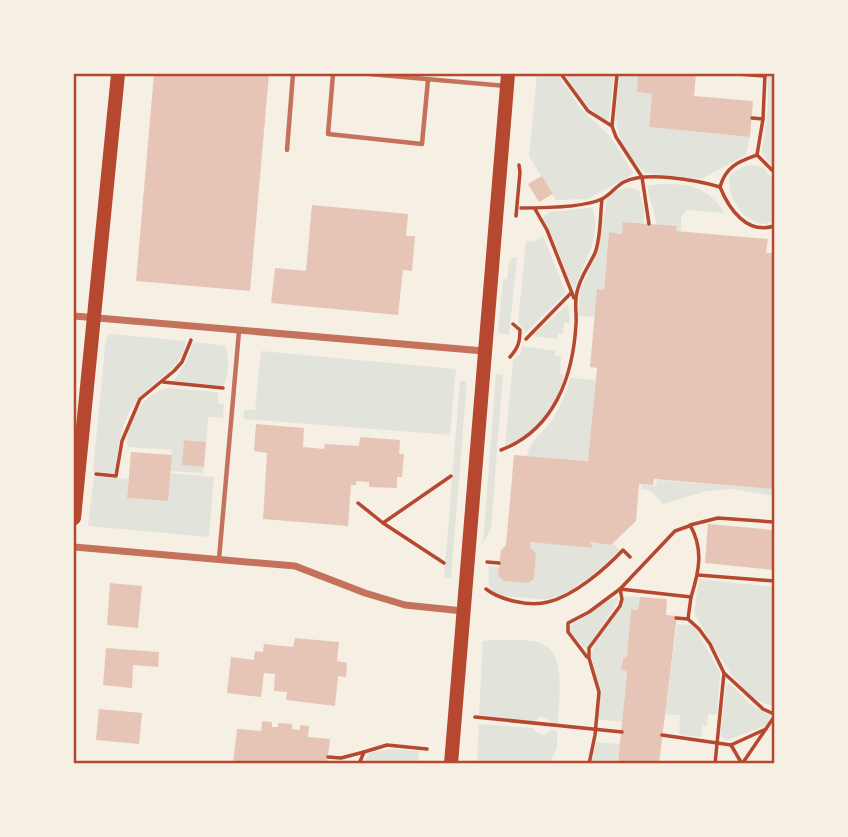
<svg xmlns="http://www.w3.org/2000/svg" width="848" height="837" viewBox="0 0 848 837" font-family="'Libre Baskerville',serif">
  <rect width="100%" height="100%" fill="#f6efe4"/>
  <!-- green -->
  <g fill="#e2e4dc">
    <polygon points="537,74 557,74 581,109 610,136 633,172 632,175 588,199 556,200 529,156"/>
    <path d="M565,74h49l-5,45 -6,1c-16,-13 -27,-28 -38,-46z"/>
    <path d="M619,74h19l-1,18 15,2 -3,33 101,10 -4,18 -45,24 -56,-6c-35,-35 -30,-54 -26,-99z"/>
    <polygon points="767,74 774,74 772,101 774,102 774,168 762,153 768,104"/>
    <path d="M750,165l13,2 11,14v38l-7,5c-24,0 -41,-26 -37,-49l12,-8z"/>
    <path d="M660,184c30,0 47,2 65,29l-38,-3 -6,7v14h-5l1,-4 -20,-2 -10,-39z"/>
    <polygon points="626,188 632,188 639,191 644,209 644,223 624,222 622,234 609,233 604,290 598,289 595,317 578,316 580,291 598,250 607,199 611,193"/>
    <path d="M590,208l3,1c9,29 -11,55 -19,82l-24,-60 -8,-12 7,-7z"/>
    <polygon points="543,236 566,293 523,335 524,331 518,322 526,241 533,242"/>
    <polygon points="512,257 517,258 509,335 498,333 503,279 507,279 509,262 511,262"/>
    <polygon points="568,304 570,323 564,323 563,334 558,334 557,339 532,336"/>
    <path d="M111,334l75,7c-4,30 -32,38 -49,59 -16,20 -19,48 -22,73l-22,-1 12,-126 3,-11z"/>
    <path d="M197,342l28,4c5,12 4,30 -2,40l-49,-5 12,-19 7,-19z"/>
    <path d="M522,346l33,5v5l6,1 -1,17h4c-7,33 -28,60 -59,72l8,-86 8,-7z"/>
    <polygon points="261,351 456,369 450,435 243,419 244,410 255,410"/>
    <polygon points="496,374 503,374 491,529 483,543"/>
    <path d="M570,378l26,2 -8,81 -61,-5c4,-18 15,-21 25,-36 8,-13 14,-27 18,-42z"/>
    <polygon points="460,381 467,381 451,578 444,578"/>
    <path d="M168,388l50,4v11l6,1 -1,14 -15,-1 -2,25 -22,-2 20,27 -1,6 -33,-2 2,-21 -44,-3c-5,-23 17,-56 40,-59z"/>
    <polygon points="170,473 214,477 209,537 88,526 94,476 128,479 127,498 167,501"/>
    <polygon points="657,480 774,489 774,496 732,489 707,491 663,504 650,490 641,489 641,485 656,486"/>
    <path d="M530,542l83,1 6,7c-16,17 -48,46 -72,49 -10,1 -22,-2 -33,-2 -25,-2 -27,-8 -25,-31l10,1 5,14 24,2 6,-4 2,-26 -6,-6z"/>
    <path d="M699,579l75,8v119c-35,-5 -59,-60 -77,-88l-3,-6z"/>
    <polygon points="625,596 640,597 638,610 631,610 627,656 622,658 621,669 627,672 622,722 598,719 599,688 591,655 595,644 622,605"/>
    <path d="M619,597l-6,13 -27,39 -16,-16v-7c12,-6 38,-28 49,-29z"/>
    <polygon points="677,624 690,625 696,629 720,672 717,715 708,714 707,726 703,725 701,737 679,735 680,715 665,714"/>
    <path d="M493,640c13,0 26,-1 39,1 38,5 26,55 26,83h-6l-5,-6 -8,-1 -5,5 -55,-7 4,-74z"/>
    <polygon points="730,683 750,704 771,715 767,725 725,741 720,735 726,686"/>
    <polygon points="479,724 533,728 539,734 545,735 551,730 557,731 557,747 550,763 477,763"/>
    <polygon points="596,742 620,744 618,763 591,764"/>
    <polygon points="389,749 419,751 418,763 365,763 369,753"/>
  </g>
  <!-- building -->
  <g fill="#e6c5b7">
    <polygon points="154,74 269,74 250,291 136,281"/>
    <polygon points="638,74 696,74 694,96 753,101 750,137 649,127 652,94 637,92"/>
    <polygon points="542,176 553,194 539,202 528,184"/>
    <polygon points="312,205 408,214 406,236 415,236 412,271 403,270 398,315 271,303 275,268 306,271"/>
    <polygon points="623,222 677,226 676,231 768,239 766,253 774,253 772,289 774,289 774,489 654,479 653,485 639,484 636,521 611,545 590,542 593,548 530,542 530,547 536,553 534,579 528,583 504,581 498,575 501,550 506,545 514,455 588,461 597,368 590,367 597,289 604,290 609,232 622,234"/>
    <polygon points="256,424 304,428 303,447 324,449 325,444 359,446 360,437 400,440 399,454 404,454 402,477 397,477 397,488 369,487 369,482 356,481 356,485 351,485 348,526 263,519 267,453 254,451"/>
    <polygon points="184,440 206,442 204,467 182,465"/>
    <polygon points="131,452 172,455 168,501 127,498"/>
    <polygon points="708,524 774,530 774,570 705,563"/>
    <polygon points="110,583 142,586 138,628 107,625"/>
    <polygon points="640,597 667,599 666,615 677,616 659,764 618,764 627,672 621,669 623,658 627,656 631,609 638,610"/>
    <polygon points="295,638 339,642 337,661 347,663 346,677 338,676 335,706 286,700 287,692 274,691 275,674 264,673 261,697 227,693 231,657 254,660 255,651 263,652 264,644 293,647"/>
    <polygon points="106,648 159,652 158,667 133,665 132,688 103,685"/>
    <polygon points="99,709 142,713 139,744 96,740"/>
    <polygon points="262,721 272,722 272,727 278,727 278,723 292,724 292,729 300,730 300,725 309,726 308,737 330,739 327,764 233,764 237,729 261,731"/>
  </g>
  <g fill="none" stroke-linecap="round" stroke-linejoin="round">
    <!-- path -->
    <g stroke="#b5482f" stroke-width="3.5">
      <polyline points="561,74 588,111 612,126"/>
      <polyline points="617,74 612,126 616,137 642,177 649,224"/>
      <polyline points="737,74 765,76"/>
      <polyline points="752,118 763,119"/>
      <polyline points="757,155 774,172"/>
      <path d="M720,187c6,-21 18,-25 37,-32l6,-36 2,-45"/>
      <path d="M521,208c19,0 64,-1 81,-9 8,-4 14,-13 22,-17 22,-11 72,-2 96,5 9,22 27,48 54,39"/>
      <polyline points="535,209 547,230 574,298"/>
      <polyline points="516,216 520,172 519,165"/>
      <polyline points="526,339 571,293"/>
      <path d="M510,357c8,-9 10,-15 10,-27l-7,-6"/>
      <polyline points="163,382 223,388"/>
      <path d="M501,450c53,-20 72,-73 75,-126 1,-11 -2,-21 1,-32 3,-15 12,-26 18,-39 6,-16 5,-37 7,-54"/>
      <polyline points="96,474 116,476 122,441 140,399 174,371 182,362 191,340"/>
      <polyline points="358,503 383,523"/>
      <polyline points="487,562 499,563"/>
      <polyline points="444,563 383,523 451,476"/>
      <polyline points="698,575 774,581"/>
      <path d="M486,589c14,11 44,18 62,13 26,-6 57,-33 75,-52l7,7"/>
      <polyline points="691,597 688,619 699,629 710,644 724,673 715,764"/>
      <polyline points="676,618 688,619"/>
      <polyline points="587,657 568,632 568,623 589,612 620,589 675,531 689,526"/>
      <polyline points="724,673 763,709 774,714"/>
      <polyline points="475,717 622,732"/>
      <polyline points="662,735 731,745 766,729"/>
      <polyline points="731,745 742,764"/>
      <polyline points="328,757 341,758 364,752"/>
      <polyline points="359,764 364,752 387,745 427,749"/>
      <path d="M589,764l6,-29 4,-43 -10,-34v-10l31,-42 2,-7 -2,-10 71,8c8,-25 13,-48 -1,-72l28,-7 56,4"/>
      <polyline points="742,764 774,717"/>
    </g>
    <!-- service -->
    <g stroke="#c5725c" stroke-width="4.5">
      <polyline points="333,74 328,134 422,144 428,80"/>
      <polyline points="369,74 506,86"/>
      <polyline points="287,150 293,74"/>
      <polyline points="219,559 239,331"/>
    </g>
    <!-- minor -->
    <g stroke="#c5725c" stroke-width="7">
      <polyline points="74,316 484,351"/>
      <polyline points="74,547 295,566 365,593 405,605 463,611"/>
    </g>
    <!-- primary -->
    <g stroke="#b5482f" stroke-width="14">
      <polyline points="74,518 118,74"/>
      <polyline points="451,764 508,74"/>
    </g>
  </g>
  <!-- border -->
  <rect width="848" height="837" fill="none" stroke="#f6efe4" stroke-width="150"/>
  <rect x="75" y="75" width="698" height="687" fill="none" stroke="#b5482f" stroke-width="2.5"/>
</svg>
